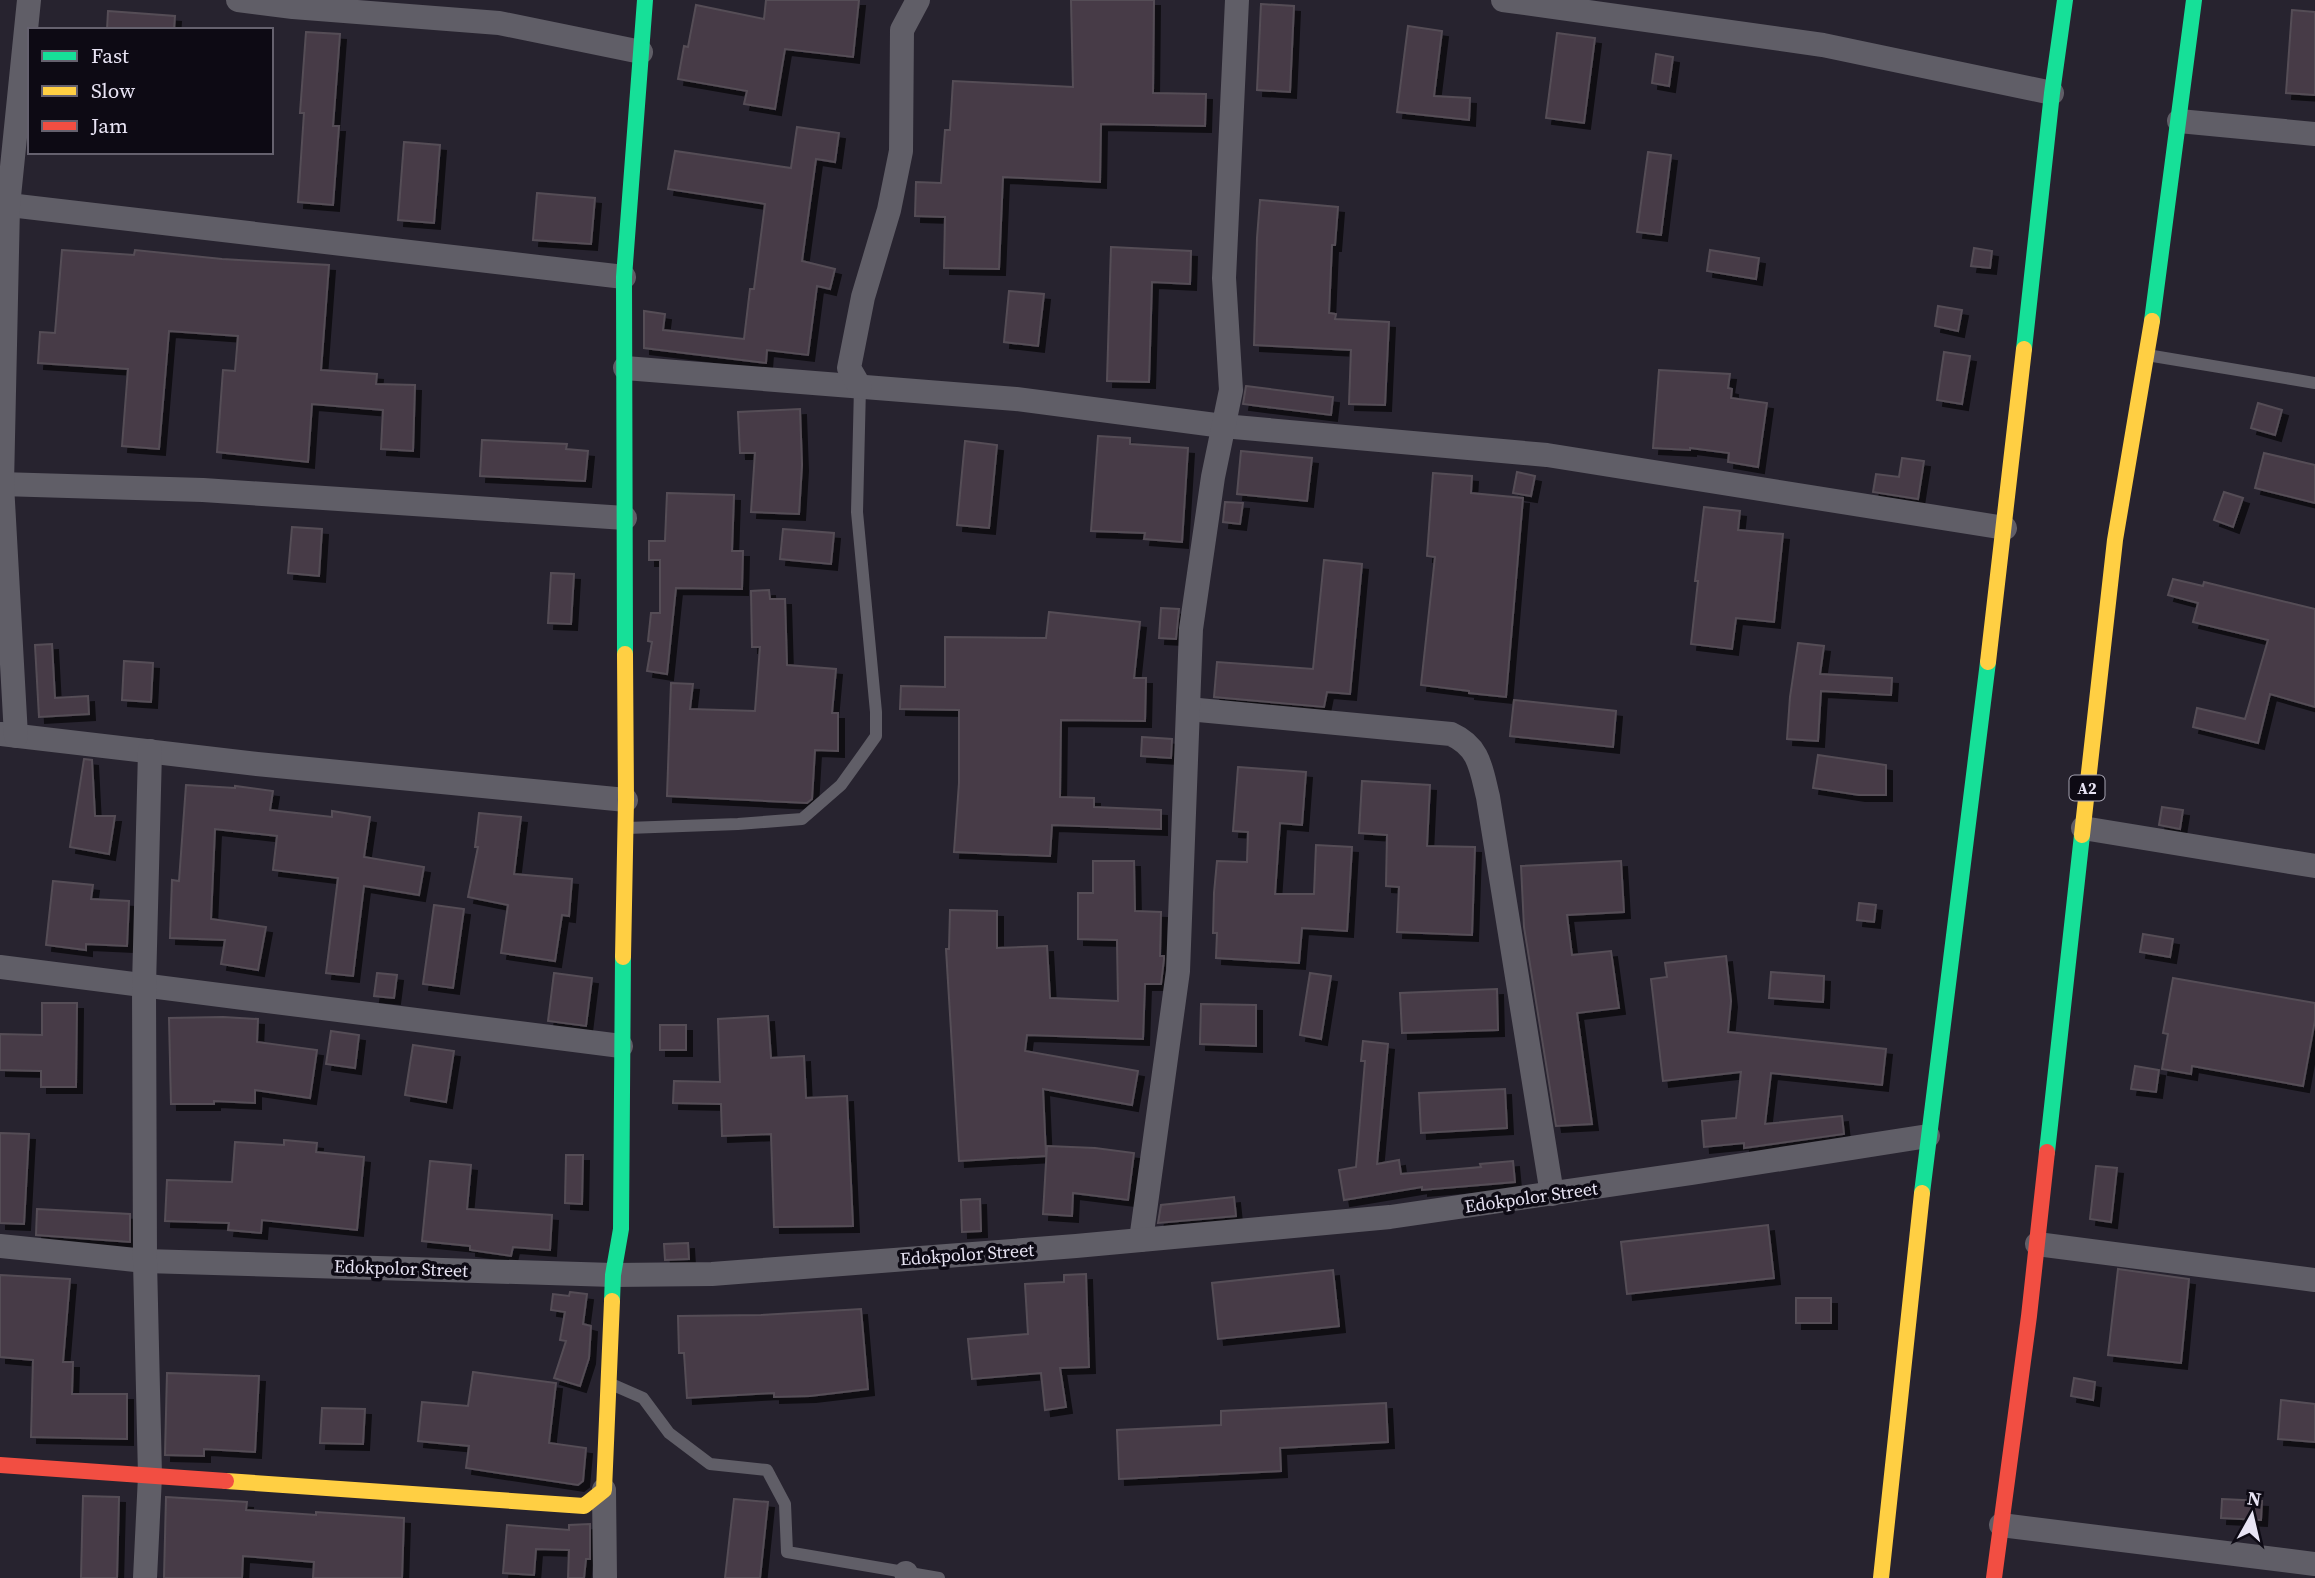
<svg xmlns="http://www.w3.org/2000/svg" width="2315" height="1578" viewBox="0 0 2315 1578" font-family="'Source Serif 4',serif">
  <defs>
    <filter id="shadow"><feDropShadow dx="6" dy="6" stdDeviation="0" flood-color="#0009"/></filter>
  </defs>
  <rect width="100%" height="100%" fill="#27232f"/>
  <!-- building -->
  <g fill="#463b47" stroke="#554d56" stroke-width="2" filter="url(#shadow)">
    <polygon points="766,0 859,0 853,57 785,49 775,109 744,104 747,91 678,79 684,46 688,47 696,5 764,19"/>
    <polygon points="1071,0 1154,0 1153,93 1206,94 1205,126 1101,124 1100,182 1003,177 999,269 944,268 945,217 915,216 916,182 941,183 945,130 950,130 953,81 1073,87"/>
    <polygon points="1261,4 1294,6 1290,92 1257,90"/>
    <polygon points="2292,10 2315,12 2315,95 2286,93"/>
    <polygon points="108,11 175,16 174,30 107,30"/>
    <polygon points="1408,26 1442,31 1434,96 1470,98 1469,120 1397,112"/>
    <polygon points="306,32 340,34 333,126 339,126 333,205 298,202 304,113 300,113"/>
    <polygon points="1557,33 1595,38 1584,123 1546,118"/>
    <polygon points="1656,54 1673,57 1669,86 1652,83"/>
    <polygon points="797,127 839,133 835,162 816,159 802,261 835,269 830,289 817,286 808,355 767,350 766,363 644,348 644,311 665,314 663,330 744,339 750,289 754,289 765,204 668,189 675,151 791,168"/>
    <polygon points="404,142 440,145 434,223 398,220"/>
    <polygon points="1648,152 1671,155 1661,235 1637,232"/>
    <polygon points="537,193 595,198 591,244 533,240"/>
    <polygon points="1260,200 1338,207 1335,245 1332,245 1329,313 1336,314 1335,319 1389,322 1385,405 1349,404 1351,350 1254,345 1257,238"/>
    <polygon points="1111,247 1191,251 1190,284 1152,282 1149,382 1107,381"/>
    <polygon points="1974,248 1992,251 1990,268 1971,266"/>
    <polygon points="62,250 134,255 135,250 222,259 329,265 321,370 377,374 376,384 415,385 413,451 381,449 383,410 312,404 308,462 217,452 223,370 235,371 238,336 169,331 159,449 122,446 128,369 38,363 40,332 55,333"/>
    <polygon points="1710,250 1759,258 1756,279 1707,271"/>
    <polygon points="1009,291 1044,294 1038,346 1004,342"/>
    <polygon points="1938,306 1962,310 1958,331 1935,326"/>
    <polygon points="1944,352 1970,356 1962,404 1937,400"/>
    <polygon points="1659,370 1730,374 1728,388 1732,389 1731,398 1767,403 1758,467 1728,462 1729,453 1690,448 1690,450 1653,448"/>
    <polygon points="1246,386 1333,397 1331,415 1243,404"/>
    <polygon points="2258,403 2282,410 2275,435 2251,428"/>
    <polygon points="800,409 802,465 799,514 751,512 755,453 740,453 738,412"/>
    <polygon points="1098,436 1130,438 1130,444 1188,448 1182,542 1144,539 1145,533 1091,531"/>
    <polygon points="482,440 567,444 566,449 588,451 585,481 480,476"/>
    <polygon points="965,441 997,445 989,528 957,525"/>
    <polygon points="1241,451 1312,458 1307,501 1237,494"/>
    <polygon points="2264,453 2315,465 2315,503 2255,488"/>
    <polygon points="1902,458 1924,461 1918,499 1873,492 1876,474 1899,477"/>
    <polygon points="1517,472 1535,476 1531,496 1513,493"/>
    <polygon points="1433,473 1472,476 1471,493 1523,498 1506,697 1469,693 1469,691 1421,685 1435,557 1427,556"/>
    <polygon points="2224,492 2243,498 2233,527 2214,520"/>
    <polygon points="667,493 734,495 732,551 743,551 742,589 676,588 667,674 647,671 652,642 648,641 651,613 660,613 660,560 649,560 649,541 665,541"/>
    <polygon points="1225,502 1243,503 1240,524 1223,522"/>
    <polygon points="1704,507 1740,511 1738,530 1783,534 1774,622 1736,618 1732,649 1691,644 1698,581 1695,581"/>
    <polygon points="292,527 322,529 319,576 288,573"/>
    <polygon points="783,529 834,533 831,564 780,559"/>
    <polygon points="1324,560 1362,564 1350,694 1327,692 1324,707 1214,697 1217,662 1313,669"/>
    <polygon points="551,573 574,574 571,624 548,623"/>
    <polygon points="2173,579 2203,586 2204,582 2315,609 2315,707 2270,694 2258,743 2193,727 2197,708 2245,719 2268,640 2193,622 2198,603 2168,595"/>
    <polygon points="769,590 770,599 785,599 787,665 836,669 832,713 838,713 838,751 815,750 812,799 807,803 667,796 671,683 693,684 690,709 755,711 760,647 752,647 751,591"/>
    <polygon points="1161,608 1179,609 1176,639 1159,638"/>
    <polygon points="1049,612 1140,622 1134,678 1146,678 1145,721 1061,720 1060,797 1094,798 1094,807 1161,810 1161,829 1052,825 1050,856 954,852 959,783 959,710 900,709 901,686 945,687 945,637 1046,638"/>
    <polygon points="1798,643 1824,646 1820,674 1892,678 1891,695 1821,691 1818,741 1787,739 1790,697"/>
    <polygon points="52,644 55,698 88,696 89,714 39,717 35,645"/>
    <polygon points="124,661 153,663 151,702 122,700"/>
    <polygon points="1514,700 1616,711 1613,747 1510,736"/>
    <polygon points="1142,737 1172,739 1171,758 1141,756"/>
    <polygon points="1818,755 1886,765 1886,795 1859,795 1813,788"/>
    <polygon points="84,759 92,760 95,816 115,816 109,854 70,847"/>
    <polygon points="1238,767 1306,772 1302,825 1280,823 1275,894 1314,894 1316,845 1352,847 1347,931 1302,928 1299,963 1216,958 1217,933 1213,933 1214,893 1217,861 1247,862 1248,832 1233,831"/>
    <polygon points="1362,781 1430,785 1427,846 1475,847 1472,935 1397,932 1399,887 1386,886 1387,835 1359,833"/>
    <polygon points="186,785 235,788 235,786 273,791 270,810 332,817 332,811 370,817 364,857 424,867 419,895 364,886 353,976 326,973 338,878 273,870 277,836 215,829 211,919 266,927 258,970 221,964 225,940 170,938 172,880 179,881"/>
    <polygon points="2162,807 2183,810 2180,829 2159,825"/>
    <polygon points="479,813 521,817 514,874 572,879 569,916 562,915 555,961 501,953 508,905 468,897 478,847 475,847"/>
    <polygon points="1093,861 1134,861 1135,911 1161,912 1160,956 1164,956 1164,959 1161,984 1145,984 1143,1039 1027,1035 1025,1051 1138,1071 1132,1105 1043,1089 1046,1156 959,1161 946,949 949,949 950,910 997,911 997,948 1047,946 1050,998 1118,1001 1117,940 1078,939 1078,893 1093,893"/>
    <polygon points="1621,861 1624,912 1567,915 1572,955 1611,951 1619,1008 1577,1013 1592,1124 1556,1126 1524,927 1521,866"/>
    <polygon points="53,881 93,885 91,899 129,901 127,946 86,944 86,950 46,945"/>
    <polygon points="1859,903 1876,905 1874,922 1857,920"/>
    <polygon points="434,905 464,909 453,988 423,984"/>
    <polygon points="2143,934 2173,939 2170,957 2140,952"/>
    <polygon points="1726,956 1731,1001 1728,1032 1886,1049 1882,1085 1771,1073 1765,1124 1842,1116 1844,1134 1744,1148 1744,1143 1704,1147 1702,1121 1736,1118 1741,1072 1663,1081 1651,979 1667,977 1665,963"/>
    <polygon points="1771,972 1824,976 1823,1002 1769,998"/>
    <polygon points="377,973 397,975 394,998 374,996"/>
    <polygon points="554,973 592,978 586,1026 548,1021"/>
    <polygon points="1310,973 1331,976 1321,1039 1300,1035"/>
    <polygon points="2173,978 2315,1003 2315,1020 2303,1086 2192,1066 2191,1074 2162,1069 2168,1034 2163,1033"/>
    <polygon points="1497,989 1498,1030 1402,1033 1400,993"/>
    <polygon points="42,1003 77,1003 76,1087 41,1087 41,1071 0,1070 0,1034 42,1035"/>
    <polygon points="1201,1004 1256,1005 1256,1046 1200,1044"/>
    <polygon points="768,1016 771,1058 804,1056 806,1098 847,1096 853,1226 774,1227 771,1134 722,1136 721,1104 673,1103 674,1081 720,1082 718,1019"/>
    <polygon points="223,1017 258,1019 257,1042 317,1050 310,1098 255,1090 255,1103 214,1101 214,1104 171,1104 169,1018"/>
    <rect x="660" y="1025" width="26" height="25"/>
    <polygon points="331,1031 359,1035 355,1068 326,1064"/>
    <polygon points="1363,1041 1388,1044 1377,1164 1399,1160 1401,1174 1481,1167 1480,1164 1513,1161 1515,1182 1422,1190 1422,1187 1344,1200 1339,1170 1356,1167 1365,1061 1361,1061"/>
    <polygon points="413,1045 454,1051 446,1102 405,1095"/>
    <polygon points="2135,1066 2159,1070 2156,1092 2131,1089"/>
    <polygon points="1505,1089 1507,1128 1421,1133 1419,1093"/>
    <polygon points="0,1133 29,1134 24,1224 0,1223"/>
    <polygon points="284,1140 317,1143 316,1152 364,1157 357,1230 262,1220 261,1233 228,1230 229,1223 165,1221 167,1180 232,1182 235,1142 284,1145"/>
    <polygon points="1047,1146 1095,1148 1134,1153 1128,1200 1073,1193 1072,1216 1043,1214"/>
    <polygon points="566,1155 583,1155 582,1204 565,1203"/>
    <polygon points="430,1161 471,1165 467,1209 552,1215 550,1250 513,1247 511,1256 470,1250 470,1246 422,1241"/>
    <polygon points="2096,1166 2117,1168 2111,1222 2090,1219"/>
    <polygon points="1234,1197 1236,1216 1158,1223 1161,1205"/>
    <polygon points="980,1199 981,1231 962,1232 961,1200"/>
    <polygon points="37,1209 130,1214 130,1242 36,1235"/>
    <polygon points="1768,1225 1774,1278 1627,1294 1621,1242"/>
    <polygon points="688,1243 689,1259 665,1260 664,1244"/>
    <polygon points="2118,1269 2189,1279 2181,1363 2108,1355"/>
    <polygon points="1333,1270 1339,1326 1218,1339 1212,1283"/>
    <polygon points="1086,1274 1089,1367 1060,1368 1066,1407 1045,1410 1041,1373 972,1379 968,1339 1028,1334 1025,1284 1064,1282 1064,1275"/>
    <polygon points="0,1275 70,1279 63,1362 73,1362 72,1394 127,1394 127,1439 31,1437 33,1360 0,1357"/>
    <polygon points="570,1292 587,1294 583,1324 591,1326 589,1358 580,1386 554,1378 566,1341 560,1340 565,1312 551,1310 553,1294 569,1296"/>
    <rect x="1796" y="1298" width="35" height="25"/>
    <polygon points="861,1309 868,1389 810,1396 774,1397 774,1393 687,1398 684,1353 679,1353 678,1316 761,1315"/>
    <polygon points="473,1372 556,1383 549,1443 586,1448 583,1481 578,1485 466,1468 469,1446 418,1441 422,1402 468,1406"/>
    <polygon points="167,1373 259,1376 255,1452 204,1449 204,1456 165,1455"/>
    <polygon points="2074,1378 2095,1382 2093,1400 2071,1396"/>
    <polygon points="2281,1400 2315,1404 2315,1442 2278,1439"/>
    <polygon points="1386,1403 1388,1442 1280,1448 1281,1471 1119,1479 1117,1430 1221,1425 1221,1411"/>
    <polygon points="322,1408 365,1409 363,1444 320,1443"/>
    <polygon points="83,1496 119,1497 117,1578 81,1578"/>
    <polygon points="166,1497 247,1502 246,1510 316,1515 316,1512 404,1518 402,1578 313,1578 314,1562 243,1556 242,1578 164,1578"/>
    <polygon points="734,1499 768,1502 760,1578 725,1578"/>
    <polygon points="2222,1499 2262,1501 2261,1520 2221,1518"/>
    <polygon points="590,1524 590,1559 586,1559 584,1578 568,1578 569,1550 536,1549 534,1575 503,1573 507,1525 569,1530 569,1525"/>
  </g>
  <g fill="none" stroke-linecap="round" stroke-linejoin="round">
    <!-- lane -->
    <g stroke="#605e67" stroke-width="12">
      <polyline points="2153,356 2315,383"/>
      <polyline points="627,828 738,824 802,819 841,785 864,753 876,736 876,712 857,512 860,387"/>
      <polyline points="611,1384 643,1398 669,1433 710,1464 767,1470 785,1504 787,1552 939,1578"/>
    </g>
    <!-- street -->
    <g stroke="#605e67" stroke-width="24">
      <polyline points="238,0 293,7 499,23 641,52"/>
      <polyline points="1503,0 1823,45 2052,93"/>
      <polyline points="2179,121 2315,134"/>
      <polyline points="0,204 624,277"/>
      <polyline points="625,368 1016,399 1223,426 1547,455 2005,528"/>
      <polyline points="860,387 849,368 863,297 889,210 901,151 902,30 918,0"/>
      <polyline points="0,484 203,490 625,518"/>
      <path d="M1188,709l263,25c29,13 30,35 37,63l64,397"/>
      <polyline points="1,734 257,764 626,800"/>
      <polyline points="16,736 2,484 8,206 29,0"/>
      <polyline points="2083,828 2315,866"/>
      <polyline points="0,967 621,1046"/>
      <polyline points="1141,1240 1178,971 1191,629 1213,477 1231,390 1224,278 1237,0"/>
      <polyline points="2037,1244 2315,1280"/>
      <polyline points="0,1246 145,1261 613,1275 712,1274 1076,1246 1390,1217 1692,1173 1928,1136"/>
      <polyline points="604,1490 605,1578"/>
      <polyline points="2001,1525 2315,1564"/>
      <polyline points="906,1573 908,1578"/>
      <polyline points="145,1578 150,1476 145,1261 144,986 150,751"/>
    </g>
    <!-- fast -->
    <g stroke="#16e098" stroke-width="16">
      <polyline points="2152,321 2194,0"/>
      <polyline points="2024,349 2052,93 2065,0"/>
      <polyline points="625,654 624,277 645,0"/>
      <polyline points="2047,1152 2082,835"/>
      <polyline points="1922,1193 1988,662"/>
      <polyline points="612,1301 613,1275 621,1229 623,957"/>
    </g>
    <!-- slow -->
    <g stroke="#ffcf43" stroke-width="16">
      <polyline points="1988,662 2024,349"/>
      <polyline points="2082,835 2115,540 2152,321"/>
      <polyline points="623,957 626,800 625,654"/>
      <polyline points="226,1481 584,1506 604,1490 612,1301"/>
      <polyline points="1881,1578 1922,1193"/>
    </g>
    <!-- jam -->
    <g stroke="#f24e42" stroke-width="16">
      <polyline points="0,1465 226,1481"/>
      <polyline points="1994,1578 2029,1316 2047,1152"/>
    </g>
  </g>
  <g text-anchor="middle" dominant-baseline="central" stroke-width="7" stroke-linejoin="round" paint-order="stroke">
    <!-- shield labels -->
    <rect fill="#0d0a14" stroke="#a6a3b1" stroke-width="2" x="2069.5" y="775.5" width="35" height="25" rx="5"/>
    <g font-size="16" font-weight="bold" fill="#e8e4f4">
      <text x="2087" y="788">A2</text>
    </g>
    <!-- street labels -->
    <g font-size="18" fill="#e8e4f4" stroke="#0d0a14">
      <text transform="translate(1531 1197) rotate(-8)">Edokpolor Street</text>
      <text transform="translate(967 1254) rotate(-4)">Edokpolor Street</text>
      <text transform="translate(401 1268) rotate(2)">Edokpolor Street</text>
    </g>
  </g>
  <!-- legend -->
  <rect x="28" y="28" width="245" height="126" fill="#0d0a14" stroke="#65616e" stroke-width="2"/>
  <rect x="42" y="51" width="35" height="10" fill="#16e098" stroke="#65616e" stroke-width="2"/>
  <text x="91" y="63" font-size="21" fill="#e8e4f4">Fast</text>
  <rect x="42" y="86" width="35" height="10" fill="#ffcf43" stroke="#65616e" stroke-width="2"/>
  <text x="91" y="98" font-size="21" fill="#e8e4f4">Slow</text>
  <rect x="42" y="121" width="35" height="10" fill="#f24e42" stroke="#65616e" stroke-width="2"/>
  <text x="91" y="133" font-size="21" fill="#e8e4f4">Jam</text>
  <!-- north arrow -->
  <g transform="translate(2252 1515) rotate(8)" stroke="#0d0a14" stroke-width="5" paint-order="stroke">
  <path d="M0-5L12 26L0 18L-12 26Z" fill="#e8e4f4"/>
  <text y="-10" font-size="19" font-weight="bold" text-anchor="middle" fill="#e8e4f4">N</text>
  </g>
</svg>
